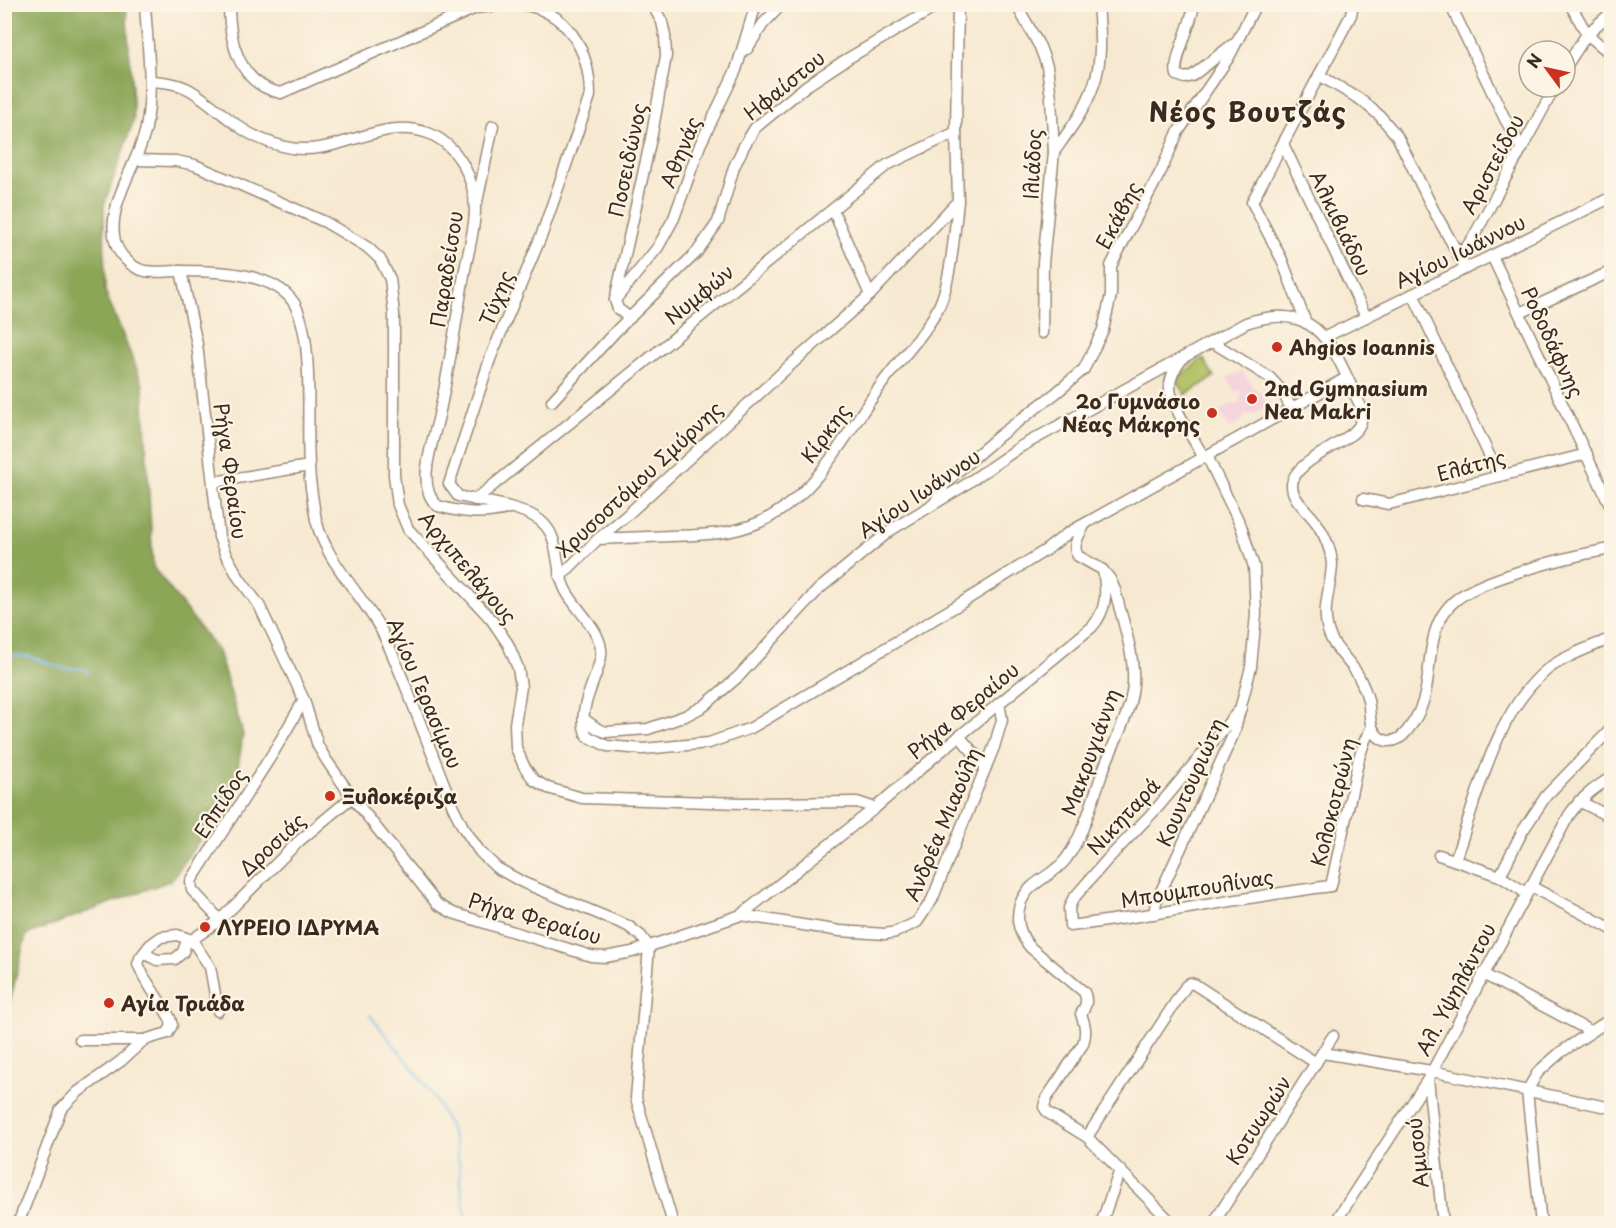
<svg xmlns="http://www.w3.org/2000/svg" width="1616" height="1228" viewBox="0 0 1616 1228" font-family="'Playpen Sans',sans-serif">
  <rect width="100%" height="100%" fill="#fcf5e5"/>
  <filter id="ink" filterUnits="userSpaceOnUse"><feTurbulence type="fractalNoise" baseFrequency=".0167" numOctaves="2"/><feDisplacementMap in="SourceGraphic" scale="12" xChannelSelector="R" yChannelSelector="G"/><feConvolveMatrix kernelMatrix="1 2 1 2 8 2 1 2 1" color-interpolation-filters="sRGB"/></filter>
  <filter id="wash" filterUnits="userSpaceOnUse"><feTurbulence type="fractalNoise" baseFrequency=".008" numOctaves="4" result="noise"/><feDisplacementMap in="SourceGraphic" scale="24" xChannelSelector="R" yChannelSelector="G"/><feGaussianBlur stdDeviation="1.35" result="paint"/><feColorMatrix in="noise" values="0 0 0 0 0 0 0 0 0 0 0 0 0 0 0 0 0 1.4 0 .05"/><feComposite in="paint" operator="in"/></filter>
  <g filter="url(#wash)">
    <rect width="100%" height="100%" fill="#f7e9d1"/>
    <!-- built -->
    <polygon fill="#f4cfdc" points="1242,370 1254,389 1256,388 1268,406 1250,416 1248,414 1244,417 1245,419 1230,429 1220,411 1234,403 1236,405 1241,401 1239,398 1243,395 1239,390 1236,393 1227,378"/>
    <!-- green -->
    <polygon fill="#b1c062" stroke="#767540" stroke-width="1.5" points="1203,358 1214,377 1185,395 1178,382 1178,377"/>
    <!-- forest -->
    <polygon fill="#8ca658" stroke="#64683b" stroke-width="1.5" points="5,4 126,5 134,120 104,205 105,291 143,385 153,567 218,651 243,734 235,788 172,880 26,935 5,1023"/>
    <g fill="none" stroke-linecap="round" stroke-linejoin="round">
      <!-- stream -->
      <g stroke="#77bbed" stroke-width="2">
        <polyline points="4,655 28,656 62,668 81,669 89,672"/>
        <polyline points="4,850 10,855"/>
        <path d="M370,1015c31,41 69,77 85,127 8,27 3,56 15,82"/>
      </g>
    </g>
  </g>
  <g filter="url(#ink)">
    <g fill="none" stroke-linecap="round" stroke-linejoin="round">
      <defs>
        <g id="minor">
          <path d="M145,4c2,41 9,83 1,124 -7,35 -40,76 -31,113 3,13 16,27 30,30 11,2 23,0 34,0 34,0 95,0 115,32 21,35 12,118 15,161 0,15 3,30 5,44 5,47 44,81 66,120 11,20 19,43 28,64 15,38 30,76 45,115l10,20 17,25 17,16 27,15 104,43 13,10 8,11"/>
          <path d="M229,4c0,37 10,81 52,89l195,-85 31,-4"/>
          <path d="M518,4c49,5 72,46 72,92l-48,138 -52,125 -41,125 9,12c24,6 69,10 86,28 16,16 11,45 21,65 10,21 39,42 36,67 -4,25 -26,54 -14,80l20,10 36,3 66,-6 42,-15 207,-123 88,-55 22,-17 278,-155"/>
          <polyline points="1016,4 1040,47 1047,66 1051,98 1054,152 1043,263 1042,333"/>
          <path d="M1194,4c-2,21 -22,56 -17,71l8,3 7,-2 40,-31"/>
          <polyline points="1450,4 1505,119 1522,149"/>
          <polyline points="1570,4 1587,34 1612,55"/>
          <polyline points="747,49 763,24 782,4"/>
          <polyline points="1565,68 1587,34 1612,12"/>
          <polyline points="1319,75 1361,100 1380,116 1397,136 1434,211 1466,268"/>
          <path d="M150,81c13,1 28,2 40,9 16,9 31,24 47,35 14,11 32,18 49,22 50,12 94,-32 142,-14 30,12 47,45 47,77 0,20 -9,50 -12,71 -8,45 -14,90 -24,134 -5,25 -25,72 -1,91 25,7 44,9 69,3"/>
          <polyline points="1283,144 1366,317"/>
          <path d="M1054,152c15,-21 32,-43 40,-68 9,-25 6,-54 4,-80"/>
          <polyline points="136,160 176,161 195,165 325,222 367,247 380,259 390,279 394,314 394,475 398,505 408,529 491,619 508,644 518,668 521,687 515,724 516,748 524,766 534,780 548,788 582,798 742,803 857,802 875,808"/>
          <polyline points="477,202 493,126"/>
          <polyline points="833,210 870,295"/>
          <polyline points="1492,256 1612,509"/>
          <polyline points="1459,257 1473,238 1555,87"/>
          <path d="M181,271l16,73 22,193 6,16 14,25 20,27 11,23 34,72 14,46 9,15 25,36 85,107 16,9 138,43 14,1 27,-5 109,-37 134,-107 59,-51 158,-130c15,-17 15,-35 11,-57l-25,-14c-7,-11 2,-22 7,-32"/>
          <polyline points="1413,294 1499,476"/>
          <polyline points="615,300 658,247 674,218 700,145 736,70 756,4"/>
          <polyline points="1520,313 1612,271"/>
          <polyline points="630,318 618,309 615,300 652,134 666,56 665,36 662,22 652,4"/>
          <polyline points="1306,323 1282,260 1252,202 1351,15 1353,4"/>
          <polyline points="1325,337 1612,197"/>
          <polyline points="1212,342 1269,377 1283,392 1291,409"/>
          <path d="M1183,358c-7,9 -14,19 -13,31 2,18 25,52 34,69"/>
          <polyline points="552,401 615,332 697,252 718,222 734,167 744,146 755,128 806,86 847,59 941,4"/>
          <polyline points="214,482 309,466"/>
          <polyline points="1363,499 1389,504 1587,454"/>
          <polyline points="475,500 887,165 956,132"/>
          <polyline points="935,503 944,485 957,472 999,436 1056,393 1084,369 1103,330 1111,295 1111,266 1117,254 1161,171 1178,132 1229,57 1256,4"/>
          <path d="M598,539c24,-1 49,-2 73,-3 31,-1 59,-1 89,-14 59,-27 87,-92 124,-141 19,-26 43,-48 56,-77 11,-24 15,-76 18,-103"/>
          <polyline points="560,577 598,539 626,516 786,369 870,295 958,201 956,132 958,4"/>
          <path d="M1241,708l-83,99 -52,54 -33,38 -4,9 1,18c87,-11 173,-29 261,-40l28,-128 6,-18 7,-13"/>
          <path d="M584,719l14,10 8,3 42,-3 37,-13 19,-10 35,-30 80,-87 72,-59 71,-43 58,-40 226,-124c76,-26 89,31 116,86 0,6 0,12 -3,17 -10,18 -64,33 -67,58 -1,16 18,28 26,41 7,11 13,26 14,38 0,23 -11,44 -4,67 4,17 21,30 30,45 4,8 8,16 10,25 2,9 1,18 4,27 8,18 24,18 35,4 25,-32 18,-54 26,-90 3,-16 11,-32 24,-42 26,-21 120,-45 155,-50"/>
          <polyline points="959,736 986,767"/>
          <polyline points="1579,801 1612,818"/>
          <polyline points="1439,855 1500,876 1526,893"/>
          <path d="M1455,860c22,-62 40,-149 94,-192 18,-13 42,-21 63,-30"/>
          <polyline points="1500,876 1522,832 1546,796 1612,728"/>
          <polyline points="1530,886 1612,929"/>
          <polyline points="1154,914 1156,902 1234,733 1251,667 1256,614 1254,567 1241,526 1207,456"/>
          <polyline points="741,915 840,931 885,934 896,932 917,922 932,900 994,747 1002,720 999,703"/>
          <polyline points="220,920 192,890 191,881 273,753 304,700"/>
          <polyline points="192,940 210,967 218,1011"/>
          <polyline points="649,947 636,1098 673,1224"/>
          <polyline points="145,954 157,960 175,959 183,952 187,940"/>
          <polyline points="1483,974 1590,1031"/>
          <polyline points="80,1040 144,1040 168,1033 172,1025 170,1018 144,977 138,964 140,958 150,945 161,937 177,935 192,940 220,920 298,842 352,797"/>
          <polyline points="1323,1053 1431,1071 1612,1108"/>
          <polyline points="1428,1079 1443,1224"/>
          <path d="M1087,1137l-39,-24 -4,-6 2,-8 37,-55c4,-12 2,-19 -2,-30 5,-8 7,-14 3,-22l-53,-44c-11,-12 -17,-29 -10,-46 8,-21 33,-26 45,-43 18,-24 27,-61 37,-88 10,-28 28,-57 30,-87 2,-30 -11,-64 -18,-94l-5,-11 -5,-6"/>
          <polyline points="18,1224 61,1109 78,1092 121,1061 144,1040"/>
          <polyline points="1101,1224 1120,1170"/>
          <polyline points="1173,1224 1087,1137 1186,986 1190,983 1194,984 1316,1063"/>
          <polyline points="1213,1224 1333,1036"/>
          <path d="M1334,1224l94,-145 141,-264c12,-17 25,-27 43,-38"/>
          <polyline points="1541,1224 1527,1091 1538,1072 1561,1052 1612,1018"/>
        </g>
      </defs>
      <!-- minor casing -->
      <use href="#minor" stroke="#998a78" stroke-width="13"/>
      <!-- minor -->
      <use href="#minor" stroke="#fff" stroke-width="10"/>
    </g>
  </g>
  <!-- markers -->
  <g fill="#c8321e" stroke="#fcf5e5" stroke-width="2">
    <circle cx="1277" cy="347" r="6"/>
    <circle cx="1252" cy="399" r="6"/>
    <circle cx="1212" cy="413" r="6"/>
    <circle cx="330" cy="796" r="6"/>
    <circle cx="205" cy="927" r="6"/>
    <circle cx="109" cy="1003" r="6"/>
  </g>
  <g text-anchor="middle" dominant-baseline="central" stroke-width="4.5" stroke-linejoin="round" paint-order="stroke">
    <!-- street labels -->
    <g font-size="20" fill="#3b2a1e" stroke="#fcf5e5">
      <text transform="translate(784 85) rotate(-39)">Ηφαίστου</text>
      <text transform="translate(680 152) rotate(-68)">Αθηνάς</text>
      <text transform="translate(627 160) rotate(-78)">Ποσειδώνος</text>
      <text transform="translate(1032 164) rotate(-87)">Ιλιάδος</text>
      <text transform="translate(1492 164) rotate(-62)">Αριστείδου</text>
      <text transform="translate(1118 215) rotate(-62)">Εκάβης</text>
      <text transform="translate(1341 223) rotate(64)">Αλκιβιάδου</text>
      <text transform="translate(1460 251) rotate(-26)">Αγίου Ιωάννου</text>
      <text transform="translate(446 269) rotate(-81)">Παραδείσου</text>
      <text transform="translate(699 294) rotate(-39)">Νυμφών</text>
      <text transform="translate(496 298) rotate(-67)">Τύχης</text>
      <text transform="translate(1553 342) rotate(65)">Ροδοδάφνης</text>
      <text transform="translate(825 433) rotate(-54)">Κίρκης</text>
      <text transform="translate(1471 465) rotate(-15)">Ελάτης</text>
      <text transform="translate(231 471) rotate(82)">Ρήγα Φεραίου</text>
      <text transform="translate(639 479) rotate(-43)">Χρυσοστόμου Σμύρνης</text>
      <text transform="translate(919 493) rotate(-34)">Αγίου Ιωάννου</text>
      <text transform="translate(468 567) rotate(50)">Αρχιπελάγους</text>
      <text transform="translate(425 693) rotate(67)">Αγίου Γερασίμου</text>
      <text transform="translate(963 710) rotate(-40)">Ρήγα Φεραίου</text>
      <text transform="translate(1090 752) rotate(-70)">Μακρυγιάννη</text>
      <text transform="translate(1190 782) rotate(-66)">Κουντουριώτη</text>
      <text transform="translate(1333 802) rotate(-76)">Κολοκοτρώνη</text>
      <text transform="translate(220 803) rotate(-57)">Ελπίδος</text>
      <text transform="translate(1123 816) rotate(-47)">Νικηταρά</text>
      <text transform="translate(942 824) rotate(-67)">Ανδρέα Μιαούλη</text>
      <text transform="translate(272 844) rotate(-43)">Δροσιάς</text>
      <text transform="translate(1197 888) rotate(-9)">Μπουμπουλίνας</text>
      <text transform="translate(535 918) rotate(16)">Ρήγα Φεραίου</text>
      <text transform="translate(1455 989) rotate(-62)">Αλ. Υψηλάντου</text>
      <text transform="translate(1258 1120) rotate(-57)">Κοτυωρών</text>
      <text transform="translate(1417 1153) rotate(-96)">Αμισού</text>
    </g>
    <!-- poi labels -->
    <g font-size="20" font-weight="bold" fill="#3b2a1e" stroke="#fcf5e5" text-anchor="start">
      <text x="1289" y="347">Ahgios Ioannis</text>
      <text x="1264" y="388">2nd Gymnasium<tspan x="1264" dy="23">Nea Makri</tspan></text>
      <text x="1200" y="401" text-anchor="end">2ο Γυμνάσιο<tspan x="1200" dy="23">Νέας Μάκρης</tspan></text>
      <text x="342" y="796">Ξυλοκέριζα</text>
      <text x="217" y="927">ΛΥΡΕΙΟ ΙΔΡΥΜΑ</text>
      <text x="121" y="1003">Αγία Τριάδα</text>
    </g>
    <!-- district labels -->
    <g font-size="26" font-weight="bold" letter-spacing="1.5" fill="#3b2a1e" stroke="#fcf5e5">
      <text x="1248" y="111">Νέος Βουτζάς</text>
    </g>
  </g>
  <!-- margin -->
  <rect width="1616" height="1228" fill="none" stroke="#fcf5e5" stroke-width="24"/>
  <!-- north arrow -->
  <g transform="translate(1547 69) rotate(303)"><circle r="28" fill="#fcf5e5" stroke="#afa495" stroke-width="1.5"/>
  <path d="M0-4.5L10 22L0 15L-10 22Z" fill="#c8321e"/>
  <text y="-9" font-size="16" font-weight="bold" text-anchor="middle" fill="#3b2a1e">N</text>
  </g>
</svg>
